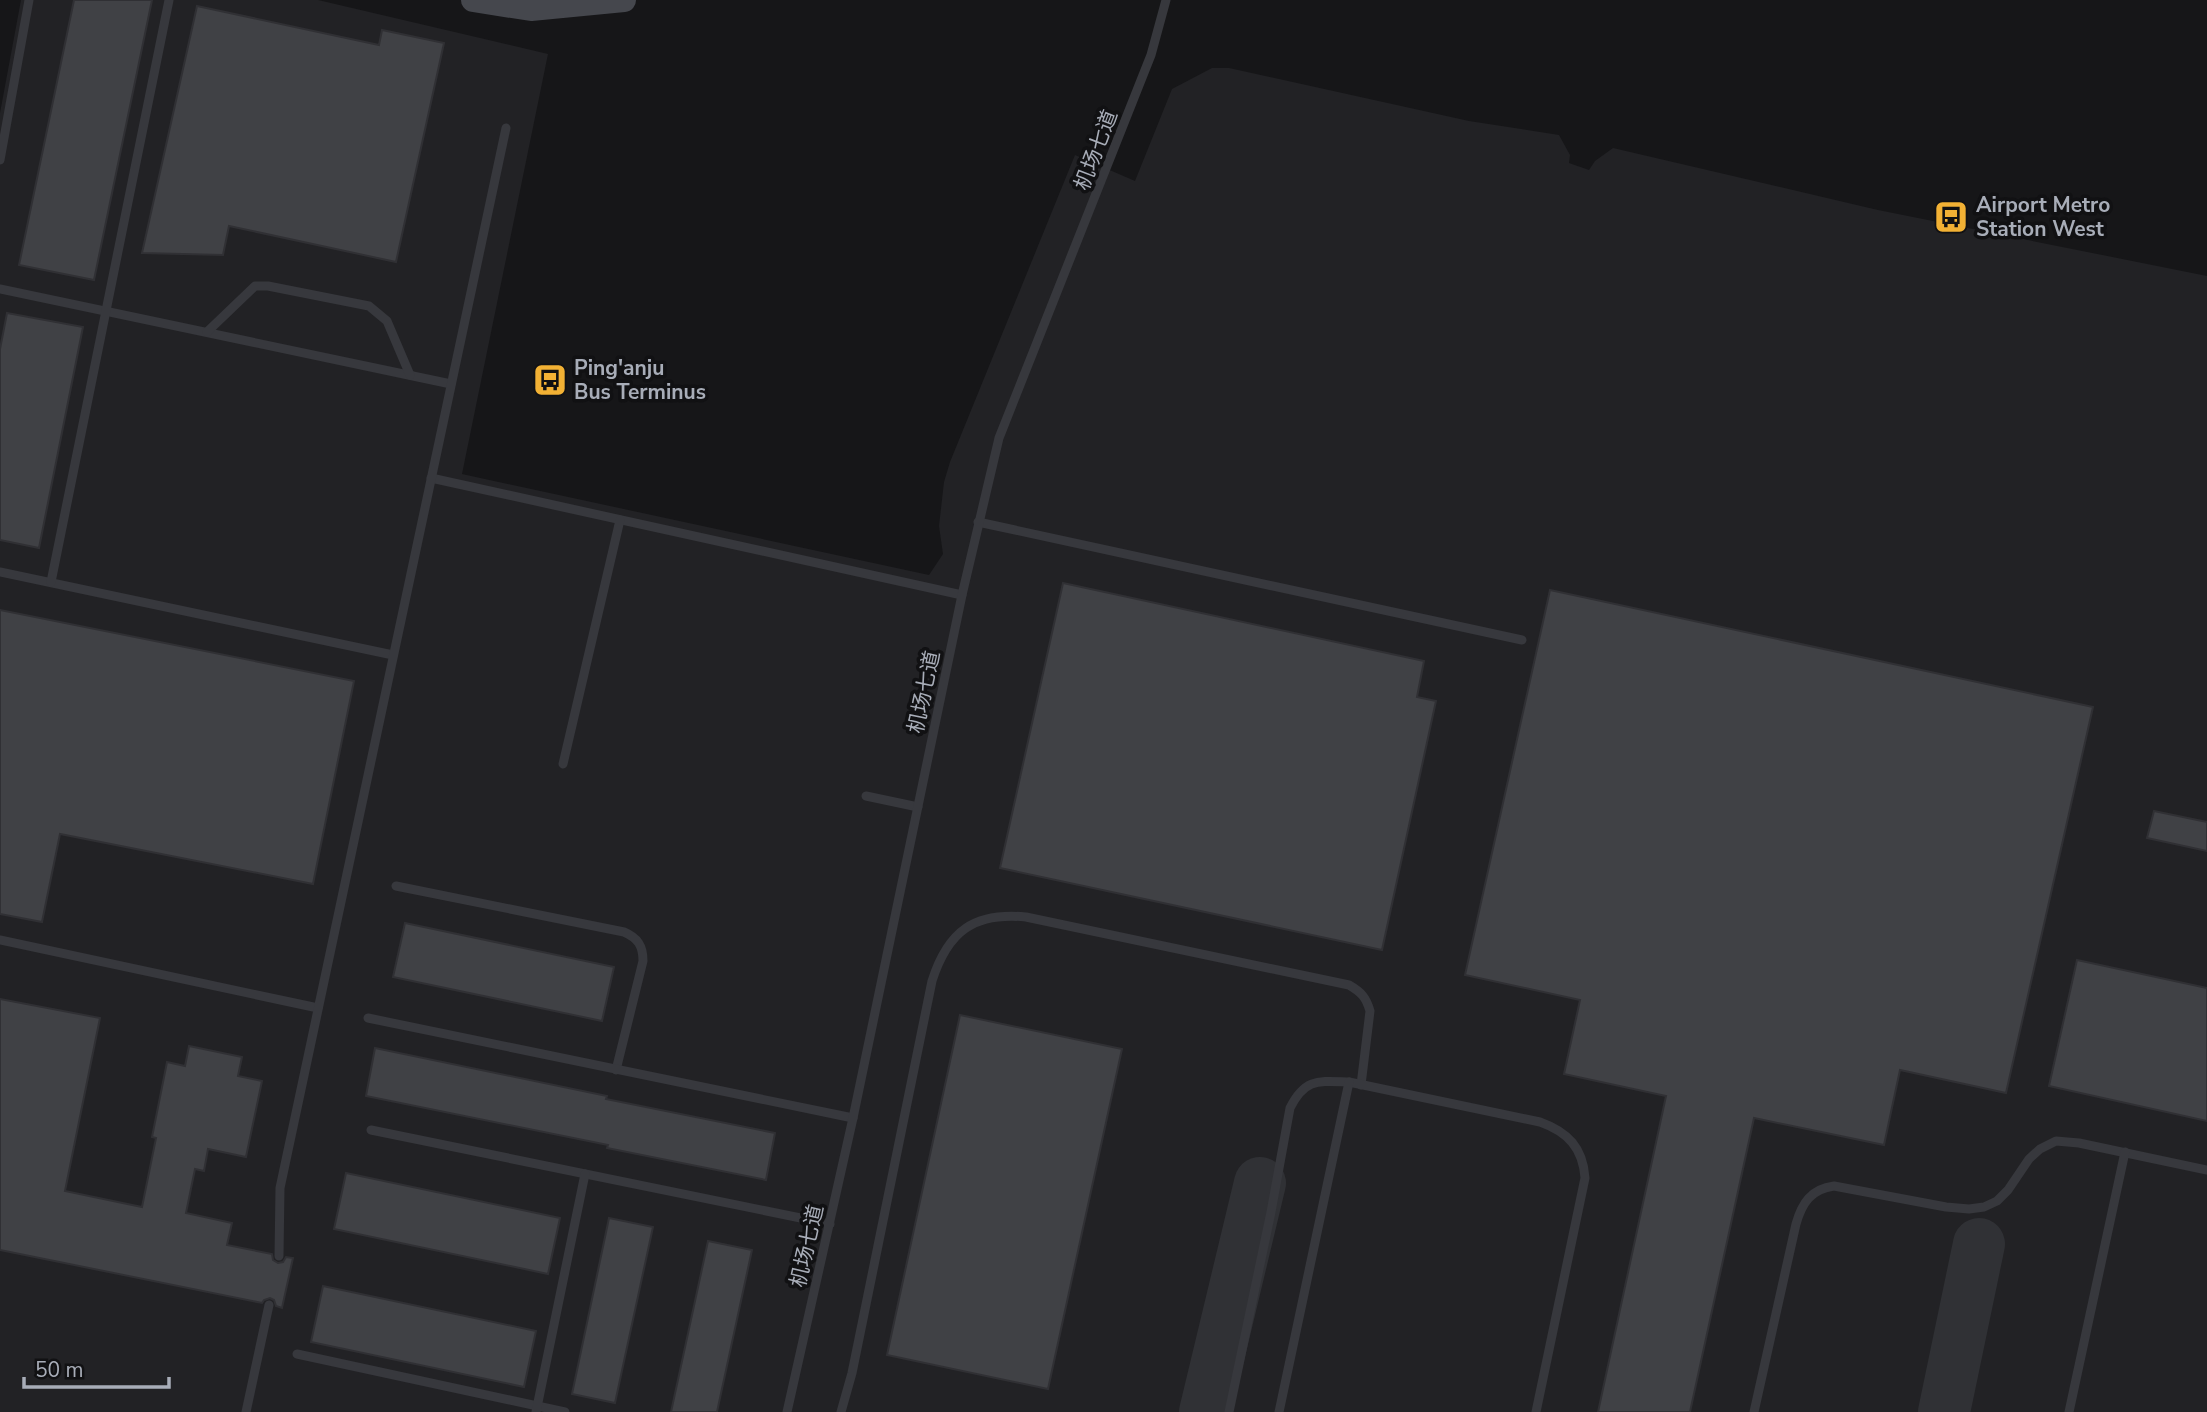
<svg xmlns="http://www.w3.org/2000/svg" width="2207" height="1412" viewBox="0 0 2207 1412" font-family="'Nunito Sans','Noto Sans SC',sans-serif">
  <rect width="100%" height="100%" fill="#161618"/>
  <!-- built -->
  <polygon fill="#222225" points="21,0 318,0 548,54 462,474 929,575 943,554 939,526 944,482 950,462 1075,155 1135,181 1172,89 1212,68 1229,68 1469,121 1559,135 1570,155 1569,163 1589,170 1595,161 1613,148 1878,210 2207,276 2207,1412 0,1412 0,113"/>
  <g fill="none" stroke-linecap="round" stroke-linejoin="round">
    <!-- taxiway -->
    <g stroke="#303135" stroke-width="52">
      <polyline points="1205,1412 1260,1183"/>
      <polyline points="1944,1412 1979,1244"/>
    </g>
  </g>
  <!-- building -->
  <g fill="#404145" stroke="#303034" stroke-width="2">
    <polygon points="74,0 152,0 94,280 19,265"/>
    <polygon points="197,6 379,45 382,30 444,43 396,262 229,226 223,255 142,253"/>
    <polygon points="7,313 83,327 39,548 0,540 0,349"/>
    <polygon points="1063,583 1424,661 1417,697 1436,701 1382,950 1000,868"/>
    <polygon points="1550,590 2093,707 2006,1093 1900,1070 1884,1145 1754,1118 1690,1412 1598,1412 1666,1096 1564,1074 1580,1000 1465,975"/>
    <polygon points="0,610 354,681 313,884 60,834 42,922 0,914"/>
    <polygon points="2154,811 2207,822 2207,851 2147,838"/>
    <polygon points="405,923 614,967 602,1021 393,977"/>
    <polygon points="2077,960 2207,988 2207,1121 2049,1086"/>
    <polygon points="0,999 100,1018 65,1191 142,1207 156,1138 152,1137 167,1062 185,1066 189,1046 242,1057 238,1076 262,1081 246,1157 208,1149 204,1171 195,1169 186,1213 232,1223 227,1245 272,1254 273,1260 278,1263 283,1262 286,1257 293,1258 282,1308 276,1306 274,1300 270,1298 264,1300 262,1303 0,1250"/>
    <polygon points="960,1015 1122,1049 1048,1389 887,1355"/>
    <polygon points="375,1048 607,1096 606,1099 775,1133 766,1180 607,1148 608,1145 366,1096"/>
    <polygon points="346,1173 560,1218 548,1274 334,1229"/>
    <polygon points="609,1218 653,1227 615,1403 572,1394"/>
    <polygon points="708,1241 752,1250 717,1412 671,1412"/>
    <polygon points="323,1286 536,1331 524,1387 311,1342"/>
  </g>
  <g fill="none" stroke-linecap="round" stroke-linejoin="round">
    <!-- lane -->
    <g stroke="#37383d" stroke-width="9">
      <polyline points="0,160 29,0"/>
      <polyline points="0,289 451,384"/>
      <polyline points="207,332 255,286 268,286 369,306 387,321 410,375"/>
      <polyline points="431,478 962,595"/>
      <polyline points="978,522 1522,640"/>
      <polyline points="0,572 393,655"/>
      <polyline points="51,582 169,0"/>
      <polyline points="563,764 620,520"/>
      <polyline points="866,796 918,807"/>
      <path d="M396,886l228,46c14,6 19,14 19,29l-27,109"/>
      <polyline points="0,940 318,1008"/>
      <polyline points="368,1018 853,1118"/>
      <polyline points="371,1130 830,1224"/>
      <polyline points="279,1256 280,1188 506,128"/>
      <polyline points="297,1354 565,1412"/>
      <polyline points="246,1412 269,1305"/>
      <polyline points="536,1412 585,1174"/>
      <polyline points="787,1412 853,1118 962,595 999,438 1151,55 1166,0"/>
      <path d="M841,1412l11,-39 80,-392c16,-50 42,-69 94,-64l323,68c12,7 17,12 21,26l-9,74"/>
      <path d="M1229,1412l42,-200 19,-104c15,-30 28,-27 59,-26l191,40c28,10 43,26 45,56l-49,234"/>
      <polyline points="1279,1412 1349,1082"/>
      <path d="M1754,1412l42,-188c6,-21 15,-35 38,-38l112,21 23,2 15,-2 13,-6 11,-11 21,-31 11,-10 16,-8 23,2 128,27"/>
      <polyline points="2069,1412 2125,1152"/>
    </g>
    <!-- secondary -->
    <polyline stroke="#45474d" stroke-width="24" points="473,0 531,9 624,0"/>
  </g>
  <!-- icons -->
  <defs>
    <symbol id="bus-square" viewBox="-11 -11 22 22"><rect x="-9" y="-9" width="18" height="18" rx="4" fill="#f2b134" stroke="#111113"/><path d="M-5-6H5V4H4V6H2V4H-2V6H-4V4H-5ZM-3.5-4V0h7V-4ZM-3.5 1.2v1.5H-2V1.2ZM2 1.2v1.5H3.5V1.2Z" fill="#111"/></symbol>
  </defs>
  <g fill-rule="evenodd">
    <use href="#bus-square" x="1932" y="198" width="38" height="38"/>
    <use href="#bus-square" x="531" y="361" width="38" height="38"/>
  </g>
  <g text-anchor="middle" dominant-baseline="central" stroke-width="7" stroke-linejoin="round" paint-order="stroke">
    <!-- street labels -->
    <g font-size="21" fill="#a8adb8" stroke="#111113">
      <text transform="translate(1096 150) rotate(-69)">机场七道</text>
      <text transform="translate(924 692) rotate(-78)">机场七道</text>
      <text transform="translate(807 1246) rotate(-77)">机场七道</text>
    </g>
    <!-- poi labels -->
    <g font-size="21" font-weight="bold" fill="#a8adb8" stroke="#111113" text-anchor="start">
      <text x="1976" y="205">Airport Metro<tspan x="1976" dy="24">Station West</tspan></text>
      <text x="574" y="368">Ping'anju<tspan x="574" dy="24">Bus Terminus</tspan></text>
    </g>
  </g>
  <!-- scale -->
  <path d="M24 1377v10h145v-10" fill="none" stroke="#a8adb8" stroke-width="3.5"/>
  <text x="35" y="1377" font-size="21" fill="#a8adb8" stroke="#111113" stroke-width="5" paint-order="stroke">50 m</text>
</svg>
